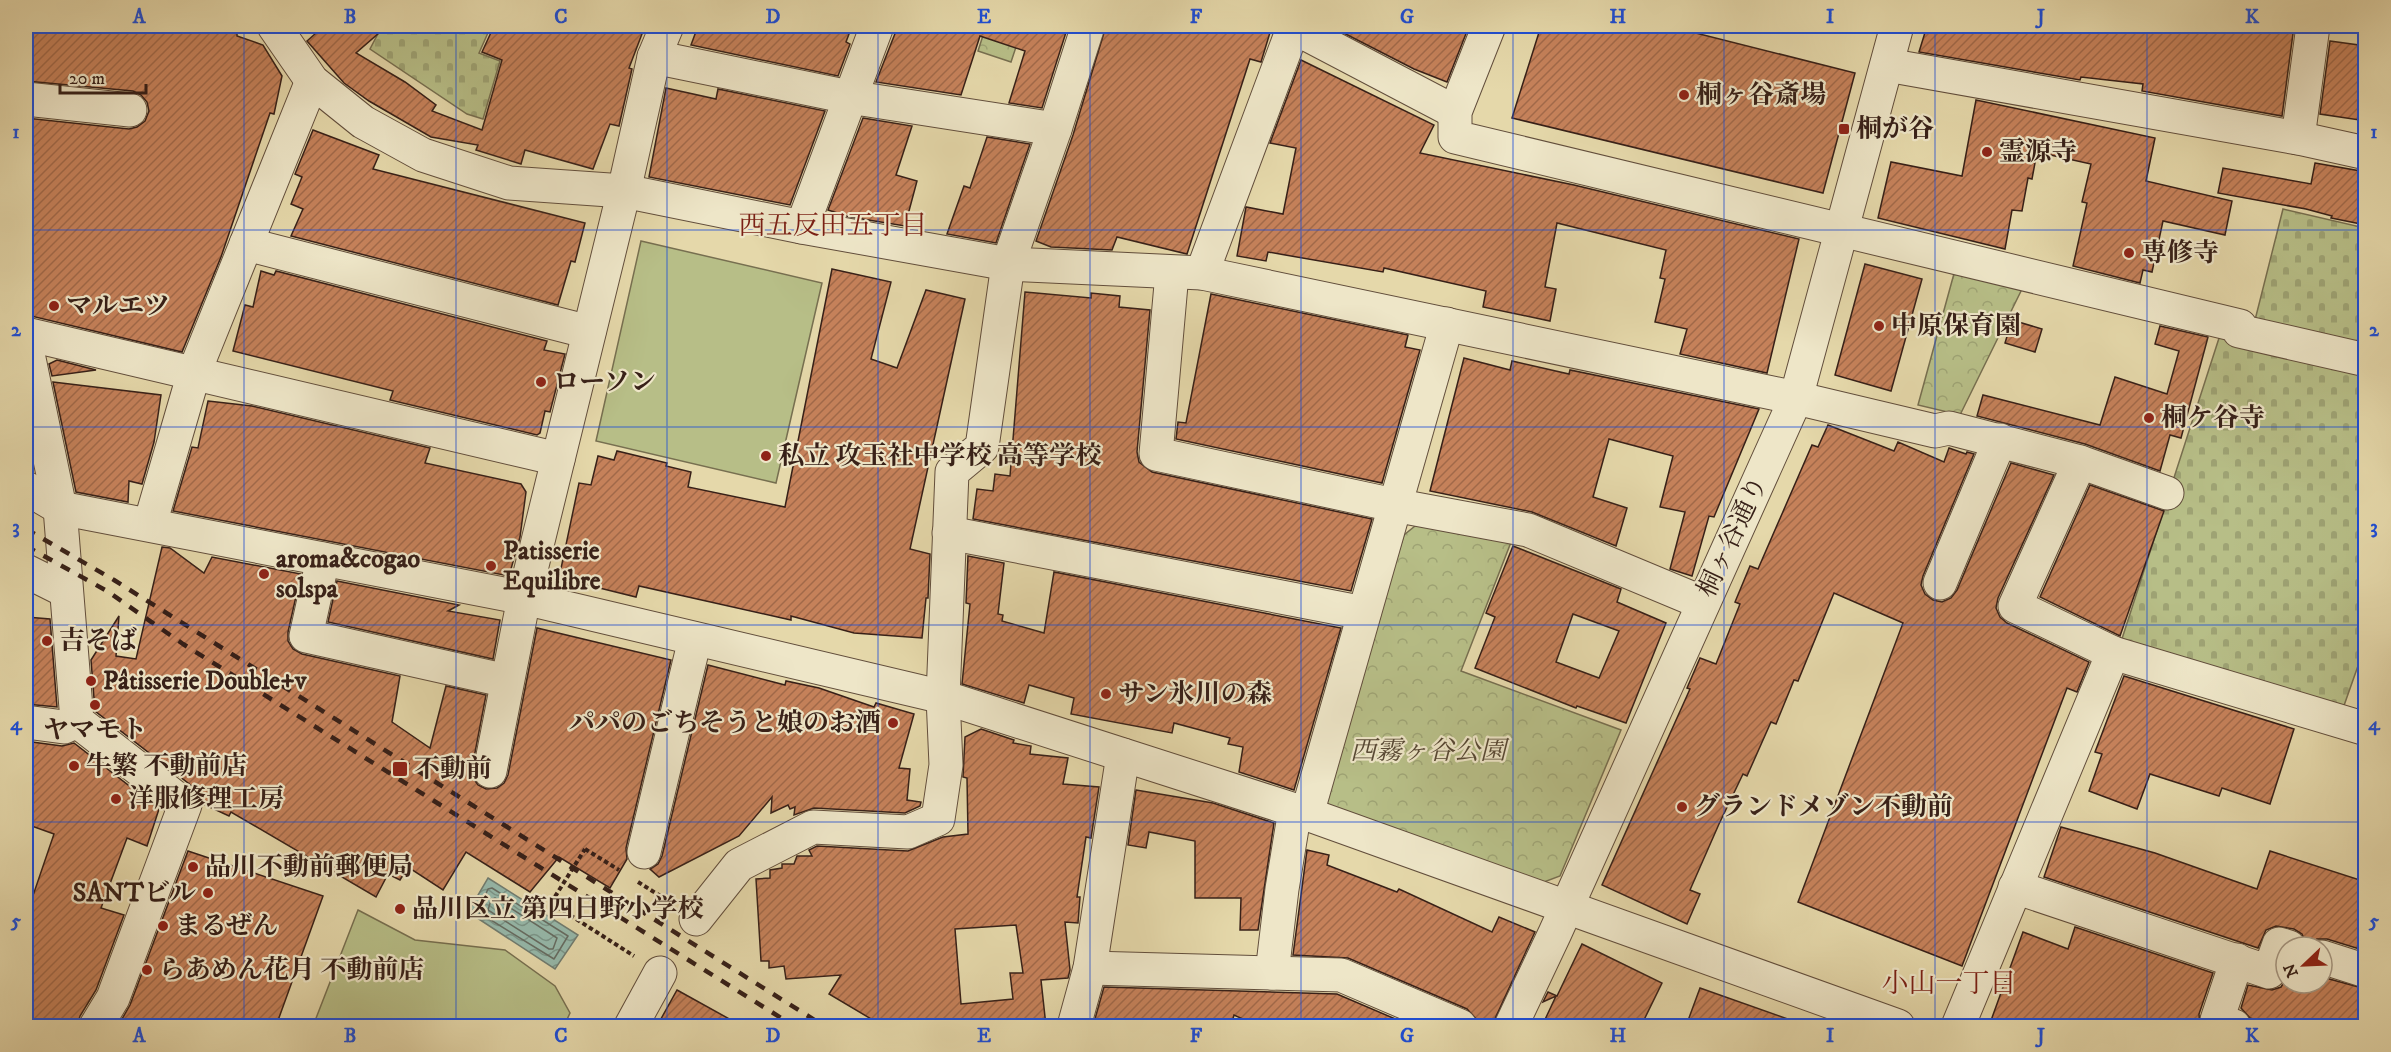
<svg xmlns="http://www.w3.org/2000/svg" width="2391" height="1052" viewBox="0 0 2391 1052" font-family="'IM FELL DW Pica','Noto Serif JP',serif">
  <defs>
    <pattern id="cemetery-stones" width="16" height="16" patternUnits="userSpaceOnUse" patternTransform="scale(1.5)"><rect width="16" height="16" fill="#b7be87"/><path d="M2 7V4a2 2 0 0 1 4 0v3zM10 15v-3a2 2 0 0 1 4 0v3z" fill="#9ea374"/></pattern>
    <pattern id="park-crowns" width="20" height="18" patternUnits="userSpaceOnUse" patternTransform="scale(1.5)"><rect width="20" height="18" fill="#b7be87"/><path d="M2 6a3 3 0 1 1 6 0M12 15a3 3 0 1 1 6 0" fill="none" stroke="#9ea374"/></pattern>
    <pattern id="water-waves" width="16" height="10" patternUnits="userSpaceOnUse" patternTransform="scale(1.5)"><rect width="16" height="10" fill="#96b9ab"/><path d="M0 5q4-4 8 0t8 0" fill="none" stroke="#7b968a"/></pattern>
    <pattern id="building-hatch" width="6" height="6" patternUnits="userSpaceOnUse" patternTransform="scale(1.5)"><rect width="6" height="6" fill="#c5815a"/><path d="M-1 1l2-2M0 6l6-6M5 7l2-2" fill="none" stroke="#a16949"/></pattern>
  </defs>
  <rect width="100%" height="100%" fill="#e5d8aa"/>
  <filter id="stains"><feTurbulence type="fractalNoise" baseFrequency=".00333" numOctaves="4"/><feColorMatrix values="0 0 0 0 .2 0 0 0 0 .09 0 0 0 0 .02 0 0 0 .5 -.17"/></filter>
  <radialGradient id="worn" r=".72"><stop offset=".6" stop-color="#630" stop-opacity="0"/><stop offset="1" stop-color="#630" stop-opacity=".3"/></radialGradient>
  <!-- cemetery -->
  <g fill="url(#cemetery-stones)" stroke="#776f50" stroke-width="1.5">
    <polygon points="382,26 491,26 479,53 500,61 483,119 467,114 370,49"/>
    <polygon points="2283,209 2365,228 2365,351 2254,324"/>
    <polygon points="2221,332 2365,368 2365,646 2341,714 2119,648"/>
  </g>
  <!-- park -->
  <g fill="url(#park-crowns)" stroke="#776f50" stroke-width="1.5">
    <polygon points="986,26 1023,26 1011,62 978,51"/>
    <polygon points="1955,270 2023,287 1960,415 1918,405"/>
    <polygon points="1420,522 1513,537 1461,671 1621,730 1560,876 1544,882 1329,809 1322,796 1404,535"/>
  </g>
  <!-- pitch -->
  <g fill="#b7be87" stroke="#776f50" stroke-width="1.5">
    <polygon points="641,241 822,283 776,483 596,441"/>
    <polygon points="358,910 415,940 505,950 555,986 570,1013 564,1026 313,1026"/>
  </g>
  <!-- water -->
  <polygon fill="url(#water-waves)" stroke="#707c70" stroke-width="1.5" points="488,878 578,935 555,969 468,912"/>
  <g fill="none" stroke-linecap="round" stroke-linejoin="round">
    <!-- shore -->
    <g stroke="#666c62" stroke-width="1.5">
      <polygon points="492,888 568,936 554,959 478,912 488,889"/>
      <polygon points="495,898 557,938 553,949 549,949 488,910 491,900"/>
    </g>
  </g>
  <!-- building -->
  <g fill="url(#building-hatch)" stroke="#372018" stroke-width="1.5" fill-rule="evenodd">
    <polygon points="26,26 109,26 147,30 147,26 237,28 237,36 263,45 282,76 274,114 270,113 221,257 182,352 31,316 26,292 26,118 129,129 137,127 145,121 149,111 147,102 141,95 133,91 26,81"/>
    <polygon points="324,26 387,26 356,53 405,82 436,105 432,111 482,130 502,60 482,52 494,26 645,26 629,68 632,69 619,126 610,124 593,169 525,150 521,164 476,150 478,145 431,137 369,101 344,83 307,41"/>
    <polygon points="698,26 852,26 846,42 850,44 838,76 691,45"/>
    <polygon points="898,26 1068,26 1042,108 1009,103 1025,51 980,36 961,95 876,82"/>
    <polygon points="1106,26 1272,26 1261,62 1250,59 1187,254 1117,237 1112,250 1051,247 1036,241 1073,135"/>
    <polygon points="1330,26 1469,26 1447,82 1414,69"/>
    <polygon points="1541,26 1668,26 1855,73 1823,193 1512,118"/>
    <polygon points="1927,26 2294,26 2282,116 2142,91 2143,84 2081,77 2080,80 1919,52"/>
    <polygon points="2330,41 2366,46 2366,121 2320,114"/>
    <polygon points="1301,60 1434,125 1420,153 1574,185 1799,239 1767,373 1680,354 1687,329 1655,322 1665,279 1660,278 1666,250 1557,223 1545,287 1556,289 1550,321 1483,307 1486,291 1384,268 1383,272 1268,252 1266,261 1237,256 1246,207 1283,214 1296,148 1270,143"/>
    <polygon points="666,88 716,99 718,89 825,111 790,205 649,177"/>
    <polygon points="1976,100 2155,138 2146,181 2232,201 2225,235 2163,221 2152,272 2143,270 2140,283 2073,266 2087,203 2082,202 2091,164 2037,152 2032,179 2028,178 2022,211 2012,210 2005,249 1878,218 1891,162 1962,176"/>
    <polygon points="863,118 912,126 896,175 917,181 905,226 850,217 828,210"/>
    <polygon points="313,130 379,155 373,169 585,223 575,262 571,261 558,305 291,236 303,209 291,204 302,177 295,174"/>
    <polygon points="987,137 1030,144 996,243 947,234 964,186 970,188"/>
    <polygon points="2315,163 2366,172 2366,225 2331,218 2332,216 2306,209 2218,193 2223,168 2311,184"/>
    <polygon points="1865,264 1922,279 1891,391 1835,375"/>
    <polygon points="832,269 891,282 871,359 897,368 926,290 965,299 910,549 930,554 928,598 926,598 922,638 854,633 791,616 791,620 639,586 636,597 559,578 579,483 591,485 598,456 614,460 617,451 667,463 666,466 691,472 688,487 785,507"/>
    <polygon points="261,271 274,275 276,271 547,341 544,350 565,354 550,412 545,411 540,433 537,435 390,400 393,391 233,351 245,305 253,307"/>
    <polygon points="1025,292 1091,298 1091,293 1120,296 1119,307 1150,310 1137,452 1139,462 1152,472 1372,519 1351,591 973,519 977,489 993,491 995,474 1010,476"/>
    <polygon points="1211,294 1408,335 1405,347 1420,350 1382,483 1176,439 1178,422 1186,423"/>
    <polygon points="2012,320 2042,329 2035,352 2005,343"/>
    <polygon points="2160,326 2208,337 2181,438 2170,435 2160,471 2085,444 1977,416 1983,395 2100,425 2115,377 2167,394 2179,351 2155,344"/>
    <polygon points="1464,358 1510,370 1512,361 1569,374 1570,370 1759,409 1714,517 1709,516 1692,576 1670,569 1685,512 1660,507 1673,456 1609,439 1593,497 1627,508 1616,546 1532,512 1430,491"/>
    <polygon points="57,360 96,370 52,376 49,364"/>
    <polygon points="53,382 161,395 154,442 142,484 129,481 128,502 76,492"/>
    <polygon points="208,401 252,406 430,448 425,463 521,484 526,492 520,537 509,576 173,511 192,447 198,448"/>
    <polygon points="1828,425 1894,451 1898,442 1944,462 1949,448 1966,454 1967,452 1974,454 1923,576 1921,585 1925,594 1933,600 1942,602 1951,598 1957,590 2011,463 2054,475 1998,598 1996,608 2000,617 2007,623 2089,662 2077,692 2067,688 1962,966 1798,902 1903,623 1834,593 1798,681 1794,680 1776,724 1771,722 1747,776 1743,774 1719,824 1690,890 1700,894 1687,924 1602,885 1690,689 1687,688 1700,658 1716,664 1740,604 1735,602 1750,566 1758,569 1812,445 1818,447"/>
    <polygon points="26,434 33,471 26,469"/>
    <polygon points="2090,485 2164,511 2120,636 2040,597"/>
    <path d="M1513,546l108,43 -4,13 49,21 -40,100 -49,-17 -1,2 -101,-40 20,-51 -9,-4zM1573,614l46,17 -20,47 -43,-16z"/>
    <polygon points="162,547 170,548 204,573 212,557 301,574 288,632 288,641 293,649 302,654 400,676 392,722 430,748 446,686 486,695 472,768 473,778 478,785 486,789 497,788 504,783 508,775 537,628 671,660 626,848 627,859 610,888 559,857 530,892 466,852 443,890 408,867 400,880 388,874 376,897 231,812 229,816 203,804 197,790 95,711 91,660 119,616 116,656 136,659"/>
    <polygon points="968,556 1004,563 998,614 1003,615 1002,621 1044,633 1054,572 1341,628 1294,790 1239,772 1243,747 1228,744 1230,738 1174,723 1172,733 1071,714 1074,698 1029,685 1024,703 962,684 970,604 966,603"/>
    <polygon points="337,581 459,605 448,611 500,620 493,659 328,622"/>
    <polygon points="26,617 50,619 57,707 26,704"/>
    <polygon points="708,665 785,685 786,681 819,688 874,707 876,703 914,714 899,768 910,769 907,800 921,802 920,806 905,813 814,808 794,815 795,807 790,809 788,805 771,813 772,797 739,836 659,877 650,869 658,864 662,856"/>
    <polygon points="2124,676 2294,729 2270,804 2222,788 2219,796 2150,774 2137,809 2089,791 2102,754 2095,752"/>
    <path d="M981,729l33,11 -1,3 18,3 -1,8 38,4 -5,26 36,3 -8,51 -5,-1 -9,60h3l-2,26 -13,-1 5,48 -2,8 -27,2 5,46h-163l-54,-32 12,-19 -55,4 -2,-13 -15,2v-7h-8l-5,-82 14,-1v-8l12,-2v-4h12l3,-8h15l-3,-6 8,-4 91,5 35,-14 25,-3 -1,-56 -4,-1 2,-40zM1016,925l7,48h-13l3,26 -52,5 -6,-75z"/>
    <polygon points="32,742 62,746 74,743 159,809 147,846 127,838 101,908 124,915 96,990 80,1016 77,1026 44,1026 46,1022 26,1018 26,916 54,834 26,824 26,759"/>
    <polygon points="1136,790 1213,803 1274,823 1258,930 1240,930 1241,898 1195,898 1195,841 1149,832 1146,848 1128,845"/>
    <polygon points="2061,827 2155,853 2257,889 2270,851 2366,882 2366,951 2327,939 2317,939 2307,946 2302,934 2294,929 2276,926 2266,930 2258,948 2044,877"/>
    <polygon points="1307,850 1329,855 1327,865 1397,892 1399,889 1492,932 1499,917 1535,932 1493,1023 1488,1025 1477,1020 1467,1009 1348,958 1293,955"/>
    <polygon points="188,851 323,896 276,1026 118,1026 130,1005"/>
    <polygon points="2075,927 2213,973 2199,1014 2200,1026 1989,1026 2023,932 2068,949"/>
    <polygon points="1582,944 1662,983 1641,1026 1542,1026 1556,996 1543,1002 1548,992 1557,996"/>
    <polygon points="2322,977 2366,989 2366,1026 2275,1026 2250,1018 2241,1008 2248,985 2272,990 2281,987 2286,979 2286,983 2322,983"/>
    <polygon points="1104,987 1337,994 1400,1021 1398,1026 1258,1026 1234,1015 1231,1026 1093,1026"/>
    <polygon points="1700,988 1799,1023 1798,1026 1686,1026"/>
    <polygon points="677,990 742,1026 657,1026"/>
  </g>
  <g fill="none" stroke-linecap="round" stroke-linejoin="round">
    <defs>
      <g id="minor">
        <polyline points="274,26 312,81 363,122 423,155 509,183 624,191 802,227 1008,264 1202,273 1796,398 1935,431 1949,428 2080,462 2167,493"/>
        <polyline points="1291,26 1455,112"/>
        <polyline points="1489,26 1455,112 1455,137 2240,326 2239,331 2366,360"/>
        <polyline points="654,57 849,97 1055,129"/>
        <polyline points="1887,65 2298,138 2366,153"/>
        <polyline points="26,99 130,110"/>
        <polyline points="2298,138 2313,26"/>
        <polyline points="802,227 877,26"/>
        <polyline points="246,244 589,332"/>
        <polyline points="1172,273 1156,454 1394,505 1528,530 1703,603"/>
        <polyline points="1202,273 1294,26"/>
        <polyline points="26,334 558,459"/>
        <polyline points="26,344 60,508 77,721 185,805 113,998 96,1026"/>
        <polyline points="2080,462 2015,606 2113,653 2366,729"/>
        <polyline points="26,488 60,508 524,598 943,697 1307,814 1898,1026"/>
        <polyline points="150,524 194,373 312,81"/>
        <polyline points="949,533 1364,613"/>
        <polyline points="323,559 306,636 507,681"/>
        <polyline points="26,571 66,591"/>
        <polyline points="1940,583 2000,440"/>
        <polyline points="26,722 64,727 77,721"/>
        <polyline points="490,771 524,598 624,191 654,57 667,26"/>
        <polyline points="1307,814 1447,324"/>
        <polyline points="644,852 695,639"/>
        <polyline points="2015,887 2269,972 2279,944 2289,947"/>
        <polyline points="696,919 739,865 813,827 908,832 938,819 946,765 943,697 952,472 982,447 1008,264 1055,129 1088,26"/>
        <polyline points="2322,957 2366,971"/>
        <polyline points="1090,968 1341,975 1460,1026"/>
        <polyline points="1272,973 1282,889 1295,810"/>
        <polyline points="631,1026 660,973"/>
        <polyline points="1074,1026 1090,968 1123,755"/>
        <polyline points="1511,1026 1555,933 1796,398 1897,26"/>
        <polyline points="1958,1026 2113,653"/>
        <polyline points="2234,1026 2217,1020 2237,960"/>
      </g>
    </defs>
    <!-- minor casing -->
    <use href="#minor" stroke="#624e3c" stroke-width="35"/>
    <!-- path -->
    <g stroke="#372018" stroke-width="4" stroke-dasharray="4.5 3" stroke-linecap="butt">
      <polyline points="585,849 619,870"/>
      <polyline points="638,882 670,902"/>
      <polyline points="551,903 634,956"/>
    </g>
    <!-- minor -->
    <use href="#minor" stroke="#eee6c8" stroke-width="33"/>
    <!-- rail -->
    <g stroke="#372018" stroke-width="4.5" stroke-dasharray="10 10" stroke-linecap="butt">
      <polyline points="26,529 114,580 824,1026"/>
      <polyline points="26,546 107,591 183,644 794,1026"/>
    </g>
    <!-- path-bridge -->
    <polyline stroke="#372018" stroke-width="4" stroke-dasharray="4.5 3" stroke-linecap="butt" points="551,903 585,849"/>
  </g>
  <!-- grid -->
  <path fill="none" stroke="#1d4ed8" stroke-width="1.5" stroke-opacity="0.55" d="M244,26v1000M456,26v1000M667,26v1000M878,26v1000M1090,26v1000M1301,26v1000M1513,26v1000M1724,26v1000M1935,26v1000M2147,26v1000M26,230h2340M26,427h2340M26,625h2340M26,822h2340"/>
  <!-- markers -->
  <g fill="#8f2418" stroke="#eee6c8" stroke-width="2">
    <circle cx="1684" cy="95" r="6"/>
    <rect x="1838" y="123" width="12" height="12" rx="3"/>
    <circle cx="1987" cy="152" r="6"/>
    <circle cx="2129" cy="253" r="6"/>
    <circle cx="54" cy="306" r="6"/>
    <circle cx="1879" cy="326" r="6"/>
    <circle cx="541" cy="382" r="6"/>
    <circle cx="2149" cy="418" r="6"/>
    <circle cx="766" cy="456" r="6"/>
    <circle cx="491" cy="566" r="6"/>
    <circle cx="264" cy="574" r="6"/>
    <circle cx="47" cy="641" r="6"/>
    <circle cx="91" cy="681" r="6"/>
    <circle cx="1106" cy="694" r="6"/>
    <circle cx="95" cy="705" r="6"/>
    <circle cx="893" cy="723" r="6"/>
    <circle cx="74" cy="766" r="6"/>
    <rect x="392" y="761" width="16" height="16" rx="3"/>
    <circle cx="116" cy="799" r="6"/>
    <circle cx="1682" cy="807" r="6"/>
    <circle cx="193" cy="867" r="6"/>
    <circle cx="208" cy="893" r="6"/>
    <circle cx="400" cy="909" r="6"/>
    <circle cx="163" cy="926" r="6"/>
    <circle cx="147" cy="970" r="6"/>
  </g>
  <g text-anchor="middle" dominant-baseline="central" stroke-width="4.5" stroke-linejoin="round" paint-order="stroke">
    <!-- poi labels -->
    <g font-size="26" font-weight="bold" fill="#372018" stroke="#eee6c8" text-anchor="start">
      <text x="1696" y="95">桐ヶ谷斎場</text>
      <text x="1856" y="129">桐が谷</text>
      <text x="1999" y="152">霊源寺</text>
      <text x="2141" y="253">専修寺</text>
      <text x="66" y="306">マルエツ</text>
      <text x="1891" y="326">中原保育園</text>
      <text x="553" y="382">ローソン</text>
      <text x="2161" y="418">桐ケ谷寺</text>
      <text x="778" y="456">私立 攻玉社中学校 高等学校</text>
      <text x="503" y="551">Patisserie<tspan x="503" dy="30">Equilibre</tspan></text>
      <text x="276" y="559">aroma&amp;cogao<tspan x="276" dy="30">solspa</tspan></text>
      <text x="59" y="641">吉そば</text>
      <text x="103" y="681">Pâtisserie Double+v</text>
      <text x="1118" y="694">サン氷川の森</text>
      <text x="881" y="723" text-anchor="end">パパのごちそうと娘のお酒</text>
      <text x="95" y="730" text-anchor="middle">ヤマモト</text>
      <text x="86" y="766">牛繁 不動前店</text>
      <text x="414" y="769">不動前</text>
      <text x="128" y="799">洋服修理工房</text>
      <text x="1694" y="807">グランドメゾン不動前</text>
      <text x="205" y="867">品川不動前郵便局</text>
      <text x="196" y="893" text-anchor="end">SANTビル</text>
      <text x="412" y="909">品川区立 第四日野小学校</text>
      <text x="175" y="926">まるぜん</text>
      <text x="159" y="970">らあめん花月 不動前店</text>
    </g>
    <!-- street labels -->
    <g font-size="26" fill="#372018" stroke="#eee6c8">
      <text transform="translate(1733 537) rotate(-65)">桐ヶ谷通り</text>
    </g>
    <!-- park labels -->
    <g font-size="26" font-style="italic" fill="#574834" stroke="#eee6c8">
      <text x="1428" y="751">西霧ヶ谷公園</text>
    </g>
    <!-- neighbourhood labels -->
    <g font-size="27" fill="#7a1f14" stroke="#eee6c8">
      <text x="833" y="226">西五反田五丁目</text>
      <text x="1949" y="984">小山一丁目</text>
    </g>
  </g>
  <!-- margin -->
  <rect width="2391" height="1052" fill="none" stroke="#e5d8aa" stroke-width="66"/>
  <!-- north arrow -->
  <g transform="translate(2304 965) rotate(247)"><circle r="28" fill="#eee6c8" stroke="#a59782" stroke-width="1.5"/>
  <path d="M0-4.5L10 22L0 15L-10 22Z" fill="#8f2418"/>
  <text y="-9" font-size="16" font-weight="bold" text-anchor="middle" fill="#372018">N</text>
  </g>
  <!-- scale -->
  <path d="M60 84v9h86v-9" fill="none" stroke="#372018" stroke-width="3"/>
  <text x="69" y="84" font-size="18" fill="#372018" stroke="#eee6c8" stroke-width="4.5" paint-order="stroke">20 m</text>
  <rect x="33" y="33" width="2325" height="986" fill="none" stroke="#1d4ed8" stroke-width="2"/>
  <g font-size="20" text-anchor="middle" font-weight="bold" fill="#1d4ed8">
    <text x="139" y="23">A</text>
    <text x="350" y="23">B</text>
    <text x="561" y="23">C</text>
    <text x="773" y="23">D</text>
    <text x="984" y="23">E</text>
    <text x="1196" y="23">F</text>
    <text x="1407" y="23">G</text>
    <text x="1618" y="23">H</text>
    <text x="1830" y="23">I</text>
    <text x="2041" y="23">J</text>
    <text x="2252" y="23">K</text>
    <text x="16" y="138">1</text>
    <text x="2374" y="138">1</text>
    <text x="16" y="336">2</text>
    <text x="2374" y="336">2</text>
    <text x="16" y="533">3</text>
    <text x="2374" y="533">3</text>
    <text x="16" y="730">4</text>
    <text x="2374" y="730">4</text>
    <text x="16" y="927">5</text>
    <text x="2374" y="927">5</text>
    <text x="139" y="1042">A</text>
    <text x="350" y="1042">B</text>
    <text x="561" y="1042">C</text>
    <text x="773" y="1042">D</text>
    <text x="984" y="1042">E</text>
    <text x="1196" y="1042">F</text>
    <text x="1407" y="1042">G</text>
    <text x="1618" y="1042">H</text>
    <text x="1830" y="1042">I</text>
    <text x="2041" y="1042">J</text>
    <text x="2252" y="1042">K</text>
  </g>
  <rect width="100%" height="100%" filter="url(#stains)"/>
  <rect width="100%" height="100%" fill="url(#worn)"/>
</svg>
